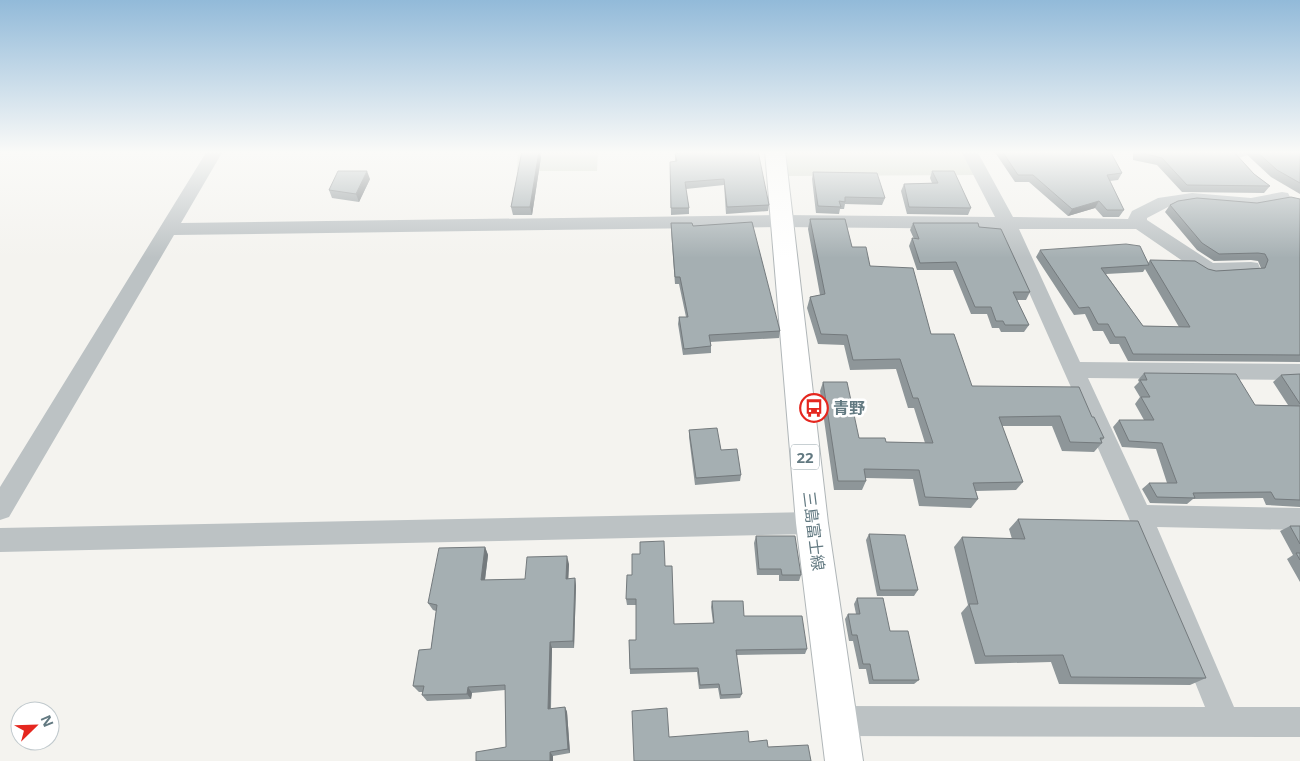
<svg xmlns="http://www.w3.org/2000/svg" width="1300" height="761" viewBox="0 0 1300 761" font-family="'Open Sans','Noto Sans JP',sans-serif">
  <rect width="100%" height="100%" fill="#f4f3ef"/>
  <!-- green -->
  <g fill="#d4d9ce">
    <polygon points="518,151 598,151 597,171 517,171"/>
    <polygon points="783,151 962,151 976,175 786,176"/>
  </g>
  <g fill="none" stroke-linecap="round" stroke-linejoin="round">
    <defs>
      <polygon id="primary" points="765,151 785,151 828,523 863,761 825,761 796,523"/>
    </defs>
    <!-- primary casing -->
    <use href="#primary" stroke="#b0b6b8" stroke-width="2"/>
    <!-- minor -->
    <g fill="#bcc2c4" fill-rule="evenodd">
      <path d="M207,151h16l-42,72 600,-8 214,2 -34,-66h16l36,66 115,2 4,-8 26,-13 34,-5 59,5 31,-6 6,1 2,4 -2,4 -37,7 -59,-5 -24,4 -21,11v2l66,43 38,-1 7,1 2,5 -2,5c-15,4 -40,6 -55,2l-67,-46h-117l61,133 220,2v16l-212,-2 59,127 153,3v22l-143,-3 77,180h66v30l-461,-1 -10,-5 -5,-10 5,-10 10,-5 366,1 -77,-191 -127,-287 -220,-2 -607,8 -165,282 -9,3v-33z"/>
      <path d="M1213,151h39c-10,11 -25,6 -37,3z"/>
      <polygon points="812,512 821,515 824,523 821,531 812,534 0,552 0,528"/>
    </g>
    <!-- primary -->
    <use href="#primary" fill="#fff" fill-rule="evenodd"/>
  </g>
  <!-- wall -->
  <g fill="#8e9699" fill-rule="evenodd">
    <polygon points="522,151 540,151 541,157 532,215 513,215 511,207"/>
    <polygon points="680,151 769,205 768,211 726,214 724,185 686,189 689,208 689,214 671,215 670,162 675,162 675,154 680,153"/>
    <polygon points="994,151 1110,151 1122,173 1118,180 1110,181 1124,210 1119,217 1103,217 1095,208 1068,216 1029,182 1015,182"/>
    <polygon points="1133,151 1233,151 1254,174 1270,186 1264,193 1182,192 1157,165 1133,160"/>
    <polygon points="1243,151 1300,151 1300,194 1271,177"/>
    <polygon points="932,171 971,208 968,215 907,214 901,191 904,184 932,183 930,178"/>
    <polygon points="813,172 885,198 882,205 845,204 844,209 840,209 839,214 816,213 812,179"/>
    <polygon points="370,179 359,202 332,198 329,190"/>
    <path d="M1300,199v163l-172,-1 -9,-17h-9l-7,-13h-10l-8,-17 -11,1 -38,-58 4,-7 108,13 2,-3 66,11 45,-3 -3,-7 -7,-1 -37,1 -17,-11 -32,-38 5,-7 87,-2zM1145,269l34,58 -36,-1 -37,-52 37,-2z"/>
    <polygon points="810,219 852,247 931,334 972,386 1092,417 1104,438 1101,441 1102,443 1094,452 1062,451 1052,426 1002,426 1023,482 1016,490 976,491 978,499 971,508 919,506 913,479 866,478 866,481 862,490 834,490 820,391 823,382 859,438 886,442 925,443 914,408 908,408 896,369 850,370 844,345 818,344 807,308 810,297 820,295 808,229"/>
    <polygon points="671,223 693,226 780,331 779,338 710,342 711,346 711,353 683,355 678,324 679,317 686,317 679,284 675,284 671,230"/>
    <polygon points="913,223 979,227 1030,292 1026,300 1017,300 1029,325 1024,332 1001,332 999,328 992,328 987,314 971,314 953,270 917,270 909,246 912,238 914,239 910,230"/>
    <polygon points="1144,373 1255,405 1288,405 1273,382 1281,375 1300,374 1300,507 1266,505 1263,498 1193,499 1187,504 1150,503 1142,489 1149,483 1167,483 1156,449 1122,447 1113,427 1119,420 1144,420 1135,404 1140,397 1134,387 1139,382 1138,380"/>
    <polygon points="689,430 721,450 741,475 740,481 695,485 689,437"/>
    <polygon points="1018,519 1206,678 1190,685 1059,684 1051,662 975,664 961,613 968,605 954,547 962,537 1012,539 1009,529"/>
    <polygon points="1290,526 1300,526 1300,582 1287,559 1293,555 1280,531"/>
    <polygon points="869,534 918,590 914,596 877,596 866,540"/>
    <polygon points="756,536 801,575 799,581 779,581 779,575 757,575 754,543"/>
    <polygon points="485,547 488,555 485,580 525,579 569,564 568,579 575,578 576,586 574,648 552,648 551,709 565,707 567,712 570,753 553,756 506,747 505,690 472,693 471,699 427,701 422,695 423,692 419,692 413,686 431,649 436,611 433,610 428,603"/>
    <polygon points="665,566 674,624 713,623 711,607 712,601 744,616 807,649 805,654 736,655 742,694 740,698 720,699 718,688 699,689 697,672 630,674 629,640 636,640 636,605 627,605 626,599 632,575"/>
    <polygon points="857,598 890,631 919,680 914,684 869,684 866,669 859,669 853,641 849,641 845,619 848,614 856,614 854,604"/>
  </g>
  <!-- shaded-wall -->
  <g fill="#747a7d">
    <polygon points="539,151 541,157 532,215 530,207"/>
    <polygon points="367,171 370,179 359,202 356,194"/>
    <polygon points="1099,201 1095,208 1068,216 1072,209"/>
    <polygon points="485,547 488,555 484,587 481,580"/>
    <polygon points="567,556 569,564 568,586 566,579"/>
    <polygon points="575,578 576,586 574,648 573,641"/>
    <polygon points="550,642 552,648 550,715 548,709"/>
    <polygon points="468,687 472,693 471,699 467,694"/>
    <polygon points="565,707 567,712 570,753 568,749"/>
    <polygon points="550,752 553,756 553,761 550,761"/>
  </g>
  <!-- building -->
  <g fill="#a5afb2" stroke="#747a7d">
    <polygon points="522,151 539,151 530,207 511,207"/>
    <polygon points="680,151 758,151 769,205 727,207 724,179 685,182 689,208 671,208 670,162 677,161 675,154 681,153"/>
    <polygon points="1002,151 1110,151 1122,173 1107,175 1124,210 1107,210 1099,201 1072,209 1033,175 1018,175"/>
    <polygon points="1138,151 1233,151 1254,174 1270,186 1187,185 1162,158 1138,152"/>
    <polygon points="1256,151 1300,151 1300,183 1277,170"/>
    <polygon points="338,171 367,171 356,194 329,190"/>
    <polygon points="932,171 954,171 971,208 909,207 904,184 938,183"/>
    <polygon points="813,172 877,173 885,198 845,197 845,202 839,201 841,207 818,206"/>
    <polygon points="1291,197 1300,199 1300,355 1133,354 1125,337 1115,337 1108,324 1098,324 1089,307 1079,308 1040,250 1126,244 1140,246 1149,265 1101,268 1143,326 1190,327 1150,260 1195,261 1208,269 1216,271 1265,268 1268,260 1265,254 1258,253 1219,254 1202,243 1170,205 1178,201 1197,198 1257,203"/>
    <polygon points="810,219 845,219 852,247 866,247 870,266 913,268 931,334 954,334 972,386 1079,387 1092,417 1094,417 1104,438 1100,438 1102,443 1070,442 1060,416 999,417 1023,482 973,483 978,499 925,497 919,470 864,469 866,481 838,481 823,382 847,382 859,438 885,438 886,442 933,443 918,398 913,398 900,359 853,360 847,335 821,334 810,297 825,294"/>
    <polygon points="752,222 780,331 709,335 711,346 684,349 679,317 688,317 680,277 675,277 671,223 692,223 693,226"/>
    <polygon points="913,223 978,223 979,227 1001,229 1030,292 1013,292 1029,325 1005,325 1003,321 996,321 991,307 975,307 956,262 920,263 912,238 919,239"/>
    <polygon points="1144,373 1236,374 1255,405 1300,406 1300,500 1275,499 1271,492 1193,493 1195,498 1157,497 1149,483 1177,483 1162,443 1129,441 1119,420 1154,420 1141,397 1150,397 1140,380 1147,380"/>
    <polygon points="1300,374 1300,404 1281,375"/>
    <polygon points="717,428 721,450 737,449 741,475 696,478 689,430"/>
    <polygon points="1018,519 1138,521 1206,678 1071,677 1063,655 985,656 969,604 978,604 962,537 1025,539"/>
    <polygon points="1290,526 1300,526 1300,544"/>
    <polygon points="869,534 905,535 918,590 880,590"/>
    <polygon points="756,536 795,536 801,575 782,575 781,569 759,569"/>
    <polygon points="664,541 665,566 672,566 674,624 714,623 712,601 743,601 744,616 802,616 807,649 736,650 742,694 721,695 719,684 700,685 698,668 630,669 629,640 636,640 636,599 626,599 627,575 632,575 632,554 640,554 640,542"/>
    <polygon points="485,547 481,580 525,579 527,557 567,556 566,579 575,578 573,641 550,642 548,709 565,707 568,749 550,752 550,761 476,761 476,752 506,747 505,685 468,687 467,694 422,695 424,686 413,686 419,650 431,649 437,605 428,603 439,548"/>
    <polygon points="1296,553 1300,553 1300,560"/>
    <polygon points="857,598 883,598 890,631 908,631 919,680 873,680 870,664 863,664 857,635 852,635 848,614 860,614"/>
    <polygon points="667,708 669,737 748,731 749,742 767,740 768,747 808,745 811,761 634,761 632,711"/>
  </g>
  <!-- sky -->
  <linearGradient id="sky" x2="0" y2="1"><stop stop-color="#92bad9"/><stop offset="0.59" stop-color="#fafaf8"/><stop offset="1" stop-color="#fafaf8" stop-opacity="0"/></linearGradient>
  <rect width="1300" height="258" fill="url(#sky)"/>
  <!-- icons -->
  <defs>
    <symbol id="bus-ring" viewBox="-11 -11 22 22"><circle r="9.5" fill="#fff" stroke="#e5271f" stroke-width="1.5"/><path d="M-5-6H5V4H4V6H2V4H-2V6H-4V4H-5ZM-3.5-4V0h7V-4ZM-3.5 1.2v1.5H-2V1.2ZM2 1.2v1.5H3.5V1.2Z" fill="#e5271f"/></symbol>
  </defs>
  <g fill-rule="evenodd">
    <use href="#bus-ring" x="798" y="392" width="32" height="32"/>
  </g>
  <g text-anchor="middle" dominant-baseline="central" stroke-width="5" stroke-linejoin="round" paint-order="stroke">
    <!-- shield labels -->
    <rect fill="#fff" stroke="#91a1a7" stroke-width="1" x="791" y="444.5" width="28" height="25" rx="4"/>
    <g font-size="15" font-weight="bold" fill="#627981">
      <text x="805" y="457">22</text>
    </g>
    <!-- poi labels -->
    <g font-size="16" font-weight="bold" fill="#627981" stroke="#fff" text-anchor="start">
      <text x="833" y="408">青野</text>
    </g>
    <!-- street labels -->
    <g font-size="16" fill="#627981" stroke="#fff">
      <text transform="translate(814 531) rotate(83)">三島富士線</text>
    </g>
  </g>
  <!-- north arrow -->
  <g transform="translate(35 726) rotate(67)"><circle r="24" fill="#ffffff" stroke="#c0c9cd"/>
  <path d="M0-4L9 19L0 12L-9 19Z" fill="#e5271f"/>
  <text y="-8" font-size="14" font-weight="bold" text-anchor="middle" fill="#627981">N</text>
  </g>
</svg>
